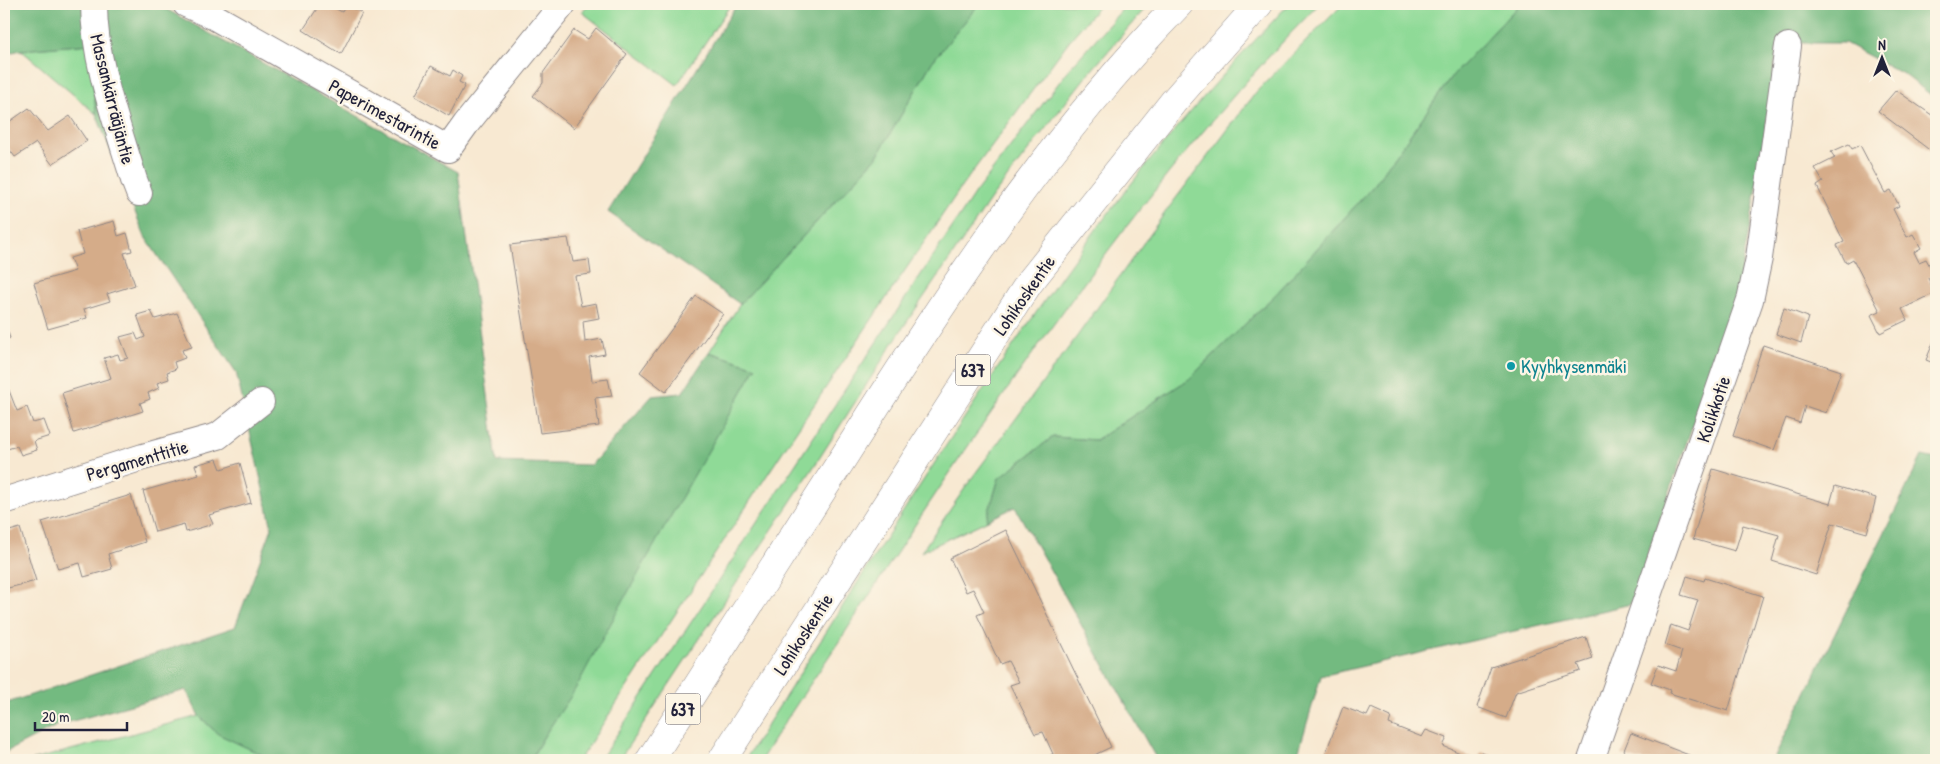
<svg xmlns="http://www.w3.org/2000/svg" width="1940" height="764" viewBox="0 0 1940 764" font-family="'Patrick Hand',sans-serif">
  <rect width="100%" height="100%" fill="#fcf5e5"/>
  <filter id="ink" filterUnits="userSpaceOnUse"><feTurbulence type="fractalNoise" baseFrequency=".02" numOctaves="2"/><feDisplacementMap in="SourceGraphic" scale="10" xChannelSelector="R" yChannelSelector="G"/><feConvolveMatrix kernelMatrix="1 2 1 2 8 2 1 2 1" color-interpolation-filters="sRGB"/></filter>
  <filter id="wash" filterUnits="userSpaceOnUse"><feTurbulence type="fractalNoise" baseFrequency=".0096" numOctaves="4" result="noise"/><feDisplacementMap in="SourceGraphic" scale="20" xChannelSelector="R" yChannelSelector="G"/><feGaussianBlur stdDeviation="1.12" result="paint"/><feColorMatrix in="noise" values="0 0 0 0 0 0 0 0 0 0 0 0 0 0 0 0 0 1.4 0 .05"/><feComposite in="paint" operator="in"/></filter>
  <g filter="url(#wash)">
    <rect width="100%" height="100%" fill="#f8e9d2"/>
    <!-- green -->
    <g fill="#8fda97" stroke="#587e69">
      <polygon points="589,4 731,4 677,85 582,12"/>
      <path d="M979,4h122l-32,37 -107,145 -177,262 -206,312h-48c13,-28 33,-51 47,-78 57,-106 118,-210 178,-315l-47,-15 31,-48 136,-146 56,-96z"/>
      <polygon points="1127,4 1149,4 1084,79 993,196 902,329 815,465 619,760 600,760 975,193 1070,68"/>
      <path d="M1289,4h30c-143,145 -262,311 -376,479 -34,50 -66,101 -99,151 -28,42 -57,83 -83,126h-16c115,-180 227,-364 355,-536 58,-77 122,-150 189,-220z"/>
      <polygon points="1343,4 1520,4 1453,75 1375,184 1278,292 1189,379 1096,440 1053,437 999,478 986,521 921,552 974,475 1078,335 1164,214 1257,91"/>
      <polygon points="90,44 96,114 21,50"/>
      <polygon points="199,716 218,734 273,760 33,760"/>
    </g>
    <!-- forest -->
    <g fill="#73ba80" stroke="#4a6e5e">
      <path d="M4,4h153l301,168 39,290 94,3 61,-69 30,-3 27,-41 47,15c-60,106 -122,211 -179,319 -14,25 -34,47 -46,74h-258l-55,-26 -19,-18 -13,-26 -128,35 -54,28v-49l231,-77 37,-99 -36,-156 -91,-135 -49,-123 -6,-70 -69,6 -17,4z"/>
      <polygon points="737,4 979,4 932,62 876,158 740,304 608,212"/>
      <polygon points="1520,4 1936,4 1936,99 1905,75 1845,43 1778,43 1757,188 1736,299 1631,604 1321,676 1296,760 1157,760 1015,507 986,521 999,478 1053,437 1096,440 1189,379 1278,292 1375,184 1453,75"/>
      <polygon points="1922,456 1936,459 1936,760 1773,760"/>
    </g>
    <g id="blocks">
      <!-- building -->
      <g fill="#d5ac89">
        <polygon points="320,4 327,4 342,12 346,5 362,13 341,54 303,30"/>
        <polygon points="596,28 627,54 574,128 533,96 543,83 543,73 574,30 588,39"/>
        <polygon points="431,66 450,76 453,70 462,76 459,82 465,85 449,116 415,96"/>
        <polygon points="1896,90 1936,118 1936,155 1878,111"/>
        <polygon points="29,108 48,131 70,116 87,141 52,164 36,143 15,157 4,142 4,115 9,122"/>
        <polygon points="1849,144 1852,149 1860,145 1885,193 1891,190 1899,206 1893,209 1907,237 1913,234 1921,248 1914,252 1919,262 1926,259 1935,275 1928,278 1935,293 1902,309 1907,320 1880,333 1871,315 1880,311 1853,259 1846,263 1837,245 1844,242 1817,186 1823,182 1815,168 1835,158 1831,152"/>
        <polygon points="114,221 118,236 127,233 132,251 124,253 135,285 107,294 110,301 84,309 87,318 48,329 34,283 75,271 70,258 83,254 77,231"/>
        <polygon points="568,238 573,262 589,260 591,274 575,276 581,306 596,303 599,318 583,321 585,342 602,339 605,354 589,357 592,381 608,379 612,396 595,398 599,426 540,433 510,245"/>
        <polygon points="696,296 723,314 666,392 640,372"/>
        <polygon points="1784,308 1808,317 1801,343 1776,334"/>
        <polygon points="151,311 155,319 177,313 192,347 182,350 185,358 174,362 176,369 167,372 169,379 157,383 159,388 148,393 150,399 140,403 143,411 74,433 62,393 111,378 104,358 118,354 120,360 128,358 120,337 135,333 138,340 145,337 137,315"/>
        <polygon points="4,322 10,338 4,341"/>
        <polygon points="1936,336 1936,364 1926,360"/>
        <polygon points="1763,345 1841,371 1826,413 1805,406 1800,423 1786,418 1774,450 1733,436"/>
        <polygon points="8,388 17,411 27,407 33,423 44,420 50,436 34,441 37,450 21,455 17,446 4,450 4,390"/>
        <polygon points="217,459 221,469 240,463 251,503 209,515 213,524 186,532 184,524 155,532 143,491 199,475 195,465"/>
        <polygon points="1713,469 1830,504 1835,486 1876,498 1867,533 1832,523 1816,575 1772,561 1779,535 1743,525 1735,551 1693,539"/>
        <polygon points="131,495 145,542 108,554 112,569 84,577 80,563 58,569 42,522"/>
        <polygon points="4,526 6,532 20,528 36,581 4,589"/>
        <polygon points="1006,530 1111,747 1084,760 1048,760 1046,757 1053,754 1043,732 1035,734 1010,685 1019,682 1008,661 1000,664 977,615 984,612 973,589 966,592 950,558"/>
        <polygon points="1687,576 1704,581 1705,578 1763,596 1728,711 1669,693 1670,690 1651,683 1658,665 1676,671 1682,651 1665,645 1671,625 1688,631 1698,600 1681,595"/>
        <polygon points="1586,637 1593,659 1578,664 1581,671 1516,692 1506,718 1477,707 1491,667"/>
        <polygon points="1343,707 1367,716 1371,708 1391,717 1389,724 1422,737 1426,730 1447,738 1443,746 1478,760 1481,752 1501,760 1323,760"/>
        <polygon points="1631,733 1702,760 1637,760 1622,755"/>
      </g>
    </g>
  </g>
  <g filter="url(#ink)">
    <use href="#blocks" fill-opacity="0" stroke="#8d8686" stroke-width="1"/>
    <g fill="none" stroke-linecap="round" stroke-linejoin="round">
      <defs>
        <g id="street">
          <path d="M94,4c0,59 23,119 40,176l5,13"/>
          <polyline points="186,4 213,16 448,149 466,124 563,4"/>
          <polyline points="4,501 143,457 218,436 261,402"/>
          <polyline points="1591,760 1750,300 1759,258 1788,46"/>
        </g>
        <g id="primary">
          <path d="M650,760c65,-101 130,-203 195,-305 100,-158 203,-316 334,-451"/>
          <polyline points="722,760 1029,283 1174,101 1259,4"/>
        </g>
      </defs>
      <!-- street casing -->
      <use href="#street" stroke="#8d8686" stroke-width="28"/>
      <!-- primary casing -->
      <use href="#primary" stroke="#8d8686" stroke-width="29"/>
      <!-- street -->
      <use href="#street" stroke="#fff" stroke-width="26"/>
      <!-- primary -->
      <use href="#primary" stroke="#fff" stroke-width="28"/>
    </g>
  </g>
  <!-- markers -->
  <circle fill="#0f9aa8" stroke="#fcf5e5" stroke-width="2" cx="1511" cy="366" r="5"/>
  <g text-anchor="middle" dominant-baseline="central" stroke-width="5" stroke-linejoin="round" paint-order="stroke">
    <!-- shield labels -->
    <g fill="#fcf5e5" stroke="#63616e" stroke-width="1">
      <rect x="955.5" y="354.5" width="35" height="31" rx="4"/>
      <rect x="665.5" y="693.5" width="35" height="31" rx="4"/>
    </g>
    <g font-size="18" font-weight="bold" fill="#22223b">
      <text x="973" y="370">637</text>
      <text x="683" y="709">637</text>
    </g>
    <!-- street labels -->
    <g font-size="19" fill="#22223b" stroke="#fcf5e5">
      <text transform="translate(113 99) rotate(76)">Massankärrääjäntie</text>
      <text transform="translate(385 114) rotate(29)">Paperimestarintie</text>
      <text transform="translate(1024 295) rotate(-55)">Lohikoskentie</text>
      <text transform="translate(1713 409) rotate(-71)">Kolikkotie</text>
      <text transform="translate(137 460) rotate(-16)">Pergamenttitie</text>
      <text transform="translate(803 634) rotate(-57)">Lohikoskentie</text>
    </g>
    <!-- culture labels -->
    <g font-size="19" fill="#0d838f" stroke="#fcf5e5" text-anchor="start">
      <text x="1521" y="366">Kyyhkysenmäki</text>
    </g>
  </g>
  <!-- margin -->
  <rect width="1940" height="764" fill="none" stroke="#fcf5e5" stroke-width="20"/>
  <!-- north arrow -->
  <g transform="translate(1882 58)" stroke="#fcf5e5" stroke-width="4" paint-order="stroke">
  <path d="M0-4L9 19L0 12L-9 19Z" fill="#22223b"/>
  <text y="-8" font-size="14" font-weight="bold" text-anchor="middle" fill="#22223b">N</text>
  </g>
  <!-- scale -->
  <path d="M35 722v8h92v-8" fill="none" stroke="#22223b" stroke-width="2.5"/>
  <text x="42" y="722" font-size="15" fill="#22223b" stroke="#fcf5e5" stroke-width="4" paint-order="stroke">20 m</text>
</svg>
